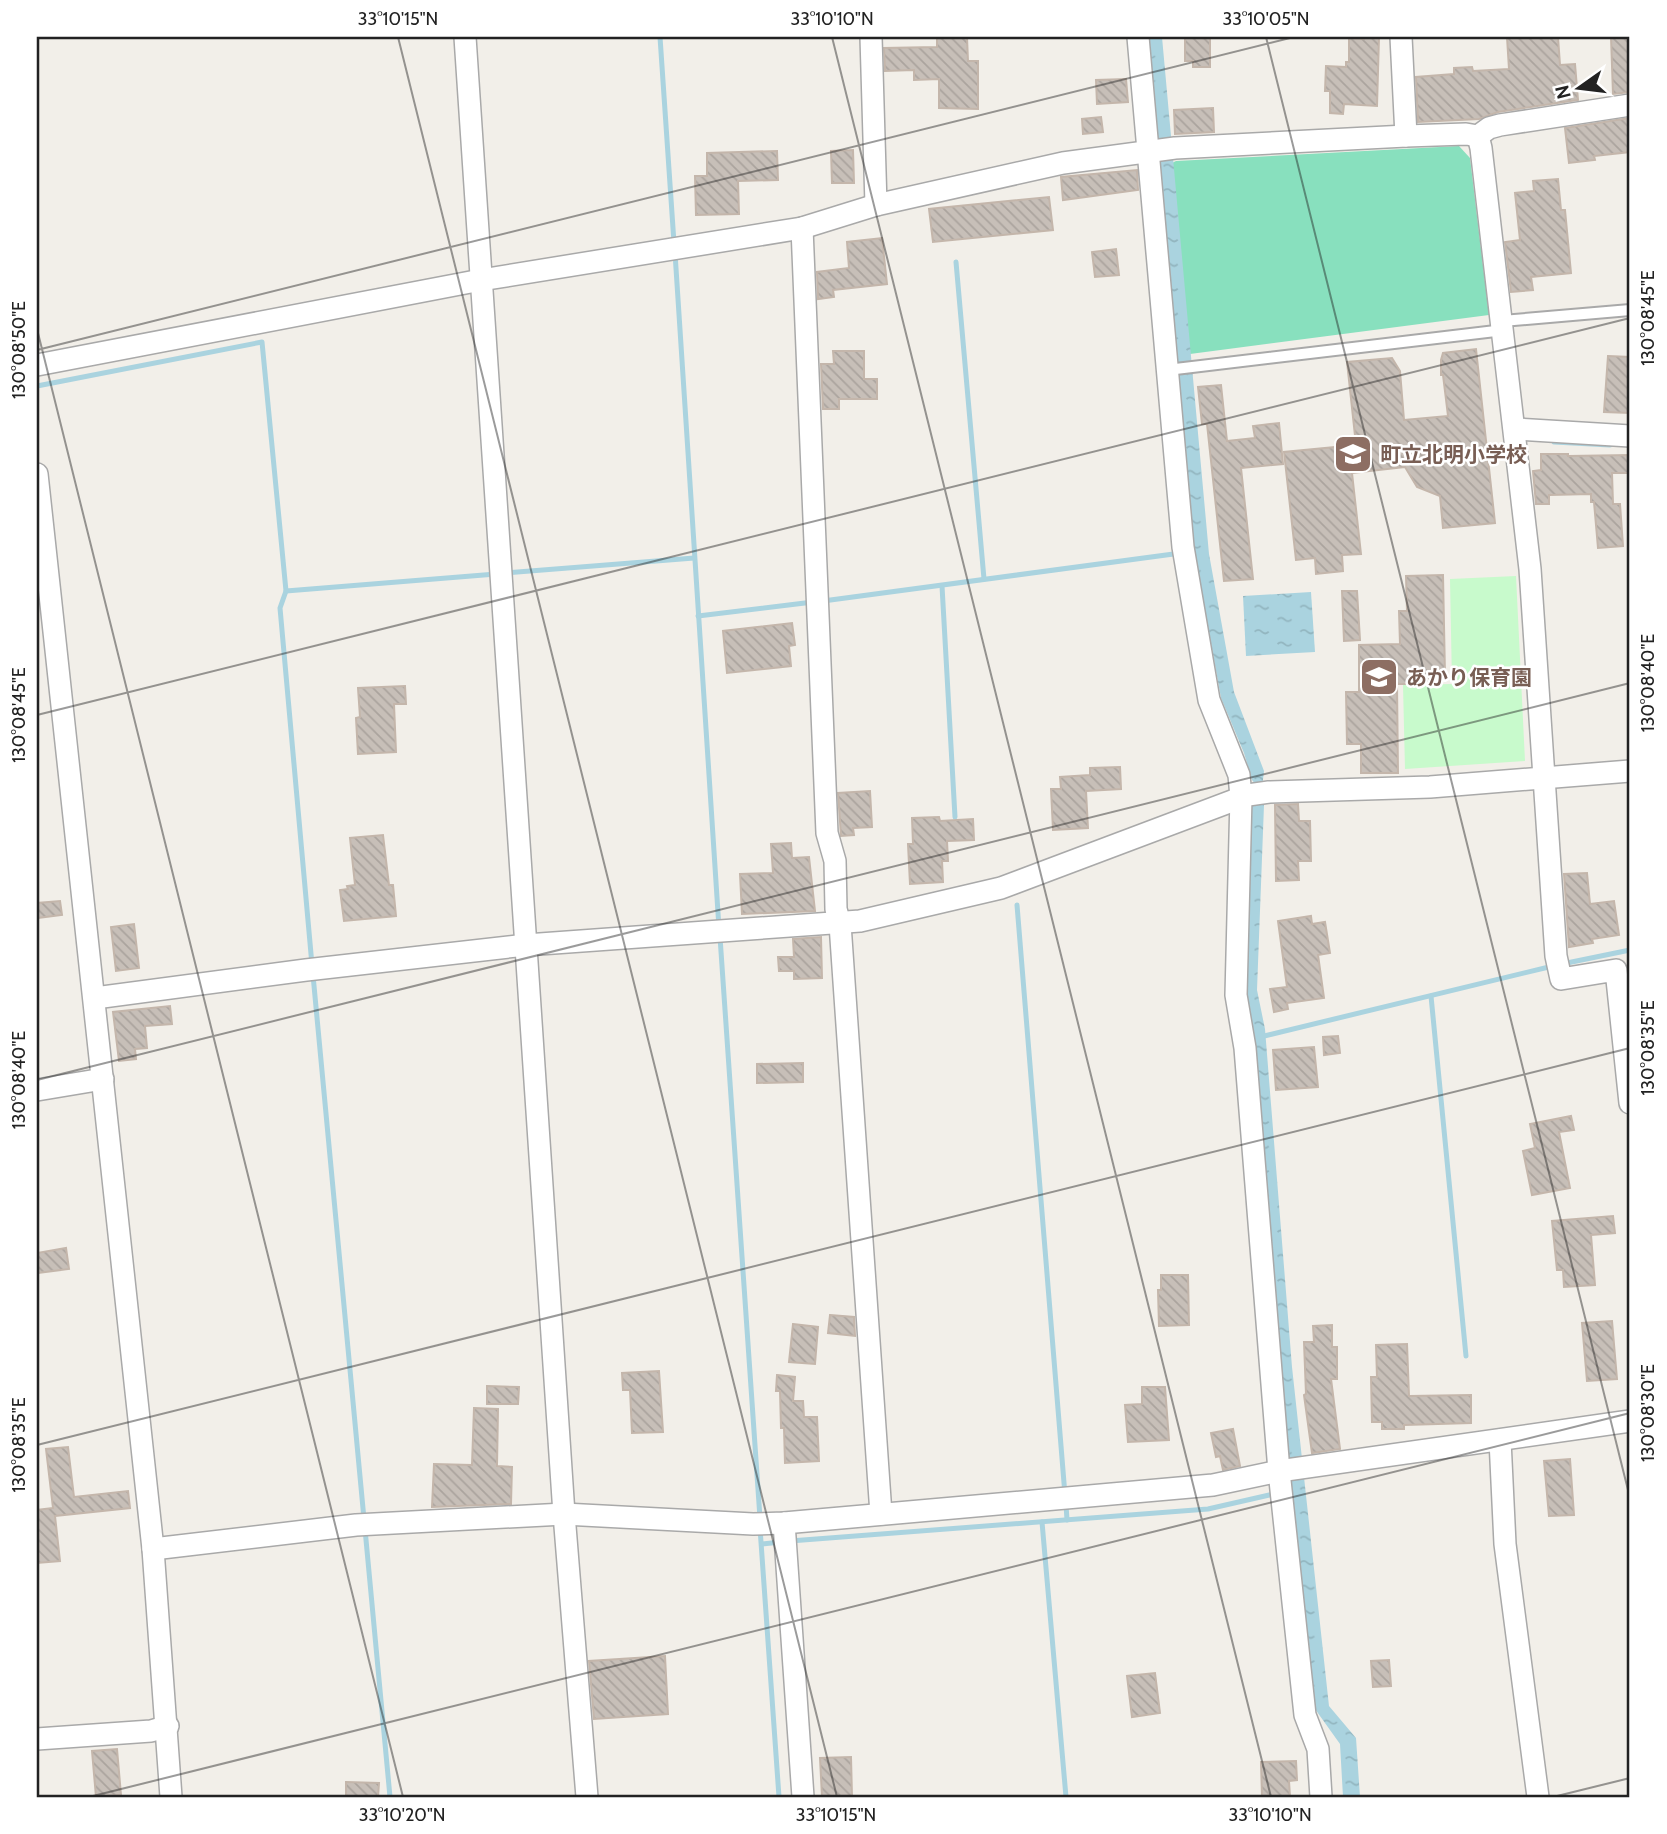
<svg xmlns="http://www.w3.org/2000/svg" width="1667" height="1834" viewBox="0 0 1667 1834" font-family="Cabin,'Noto Sans JP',sans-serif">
  <defs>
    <pattern id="water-ripples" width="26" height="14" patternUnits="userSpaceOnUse" patternTransform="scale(1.75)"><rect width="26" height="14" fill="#aad3df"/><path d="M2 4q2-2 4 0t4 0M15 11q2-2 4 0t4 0" fill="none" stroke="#92b5bf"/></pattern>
    <pattern id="building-back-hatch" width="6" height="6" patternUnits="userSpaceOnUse" patternTransform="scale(1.75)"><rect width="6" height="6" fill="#c7bfb8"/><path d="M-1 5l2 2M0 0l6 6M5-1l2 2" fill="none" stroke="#aba49e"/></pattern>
  </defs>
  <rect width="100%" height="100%" fill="#f2efe9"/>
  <!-- park -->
  <polygon fill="#c8facc" points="1516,576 1525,761 1405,769 1403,685 1452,684 1450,579"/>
  <!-- pitch -->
  <polygon fill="#88e0be" points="1459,146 1470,158 1489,315 1190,354 1172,163 1176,161"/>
  <!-- water -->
  <g fill="url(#water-ripples)">
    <polygon points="1149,37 1162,37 1209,554 1234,692 1264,771 1261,796 1264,805 1257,990 1265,1029 1292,1367 1329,1706 1356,1738 1360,1797 1343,1797 1340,1744 1315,1709 1280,1369 1254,1033 1247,993 1250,807 1255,801 1256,785 1252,780 1244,753 1221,698 1195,556"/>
    <polygon points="1311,592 1315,652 1246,656 1243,596"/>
  </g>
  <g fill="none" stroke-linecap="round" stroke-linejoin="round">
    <!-- stream -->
    <g stroke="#aad3df" stroke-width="5">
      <polyline points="660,37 674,243"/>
      <polyline points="675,253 719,928"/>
      <polyline points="956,262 984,579"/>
      <polyline points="37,386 262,342 286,591 496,574"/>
      <polyline points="1554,442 1610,445"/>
      <polyline points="506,573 694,558"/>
      <polyline points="942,586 955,817"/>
      <polyline points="286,591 280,608 312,965"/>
      <polyline points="823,601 1181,553"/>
      <polyline points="698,616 813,602"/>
      <polyline points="1017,905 1065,1495"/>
      <polyline points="720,937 760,1518"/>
      <polyline points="1562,964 1630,950"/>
      <polyline points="313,975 364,1519"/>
      <polyline points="1431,996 1466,1356"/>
      <polyline points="1260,1037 1553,966"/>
      <polyline points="1066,1505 1067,1520"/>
      <polyline points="1042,1522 1066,1797"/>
      <polyline points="760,1528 779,1797"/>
      <polyline points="365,1529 390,1797"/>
      <polyline points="790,1541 1208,1509 1278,1493"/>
      <polyline points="762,1544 781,1542"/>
    </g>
  </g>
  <!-- building -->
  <g fill="url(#building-back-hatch)" stroke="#c4b6ab" stroke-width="2">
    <polygon points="937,37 967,37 968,61 978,61 978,109 939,108 939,79 914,80 914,70 885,71 884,48 937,47"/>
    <polygon points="1185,37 1210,37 1210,67 1193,67 1193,61 1185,61"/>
    <polygon points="1364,37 1379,37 1377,106 1344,104 1343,114 1330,113 1330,91 1325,91 1326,66 1346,67 1346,62 1349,62 1349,38 1364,39"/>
    <polygon points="1507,37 1558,37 1560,65 1575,64 1578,100 1498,112 1479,119 1418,122 1416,77 1454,74 1454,68 1472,67 1473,71 1509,69"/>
    <polygon points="1611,37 1630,37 1630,92 1613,94"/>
    <polygon points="1126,79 1128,102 1097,104 1096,80"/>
    <polygon points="1213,108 1214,132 1175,134 1174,110"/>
    <polygon points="1101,117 1103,132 1083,134 1082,119"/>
    <polygon points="1630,118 1630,152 1594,156 1595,160 1569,163 1565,128"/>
    <polygon points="853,150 854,183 832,183 831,151"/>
    <polygon points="777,151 778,180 738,181 739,214 696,215 695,176 707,176 707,153"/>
    <polygon points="1137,170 1138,190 1063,200 1061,177"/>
    <polygon points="1558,179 1561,210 1565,210 1571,273 1531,277 1533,290 1511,292 1505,242 1520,240 1515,193 1534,191 1533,181"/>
    <polygon points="1049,197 1053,230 933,242 929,209"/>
    <polygon points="882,238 887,284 833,290 834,297 818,299 817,272 849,268 847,242"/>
    <polygon points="1116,249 1119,275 1095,277 1092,252"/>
    <polygon points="1476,349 1495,523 1443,528 1440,496 1417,487 1405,467 1352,473 1361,554 1342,555 1343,571 1316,574 1315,558 1296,560 1284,452 1356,445 1347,362 1392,358 1400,371 1404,420 1448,416 1443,375 1441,375 1441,360 1443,353"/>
    <polygon points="833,351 864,351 864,379 877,379 877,399 839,399 839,409 823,409 821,364 834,364"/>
    <polygon points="1608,356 1630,357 1630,413 1604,412"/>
    <polygon points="1221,385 1227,441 1255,438 1253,426 1279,423 1283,464 1241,468 1253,579 1224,581 1207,424 1202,424 1198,387"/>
    <polygon points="1541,454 1568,454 1568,456 1630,455 1630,473 1612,473 1613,504 1620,504 1623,546 1598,548 1594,502 1591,502 1591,494 1549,495 1549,504 1536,504 1533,471 1541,470"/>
    <polygon points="1443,575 1445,675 1430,675 1431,684 1397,684 1398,773 1361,773 1361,744 1347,744 1346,692 1359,692 1359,645 1400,644 1399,611 1407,611 1406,576"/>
    <polygon points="1342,591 1357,591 1360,640 1344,641"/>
    <polygon points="792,623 795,645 789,646 791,666 727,673 723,631"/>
    <polygon points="405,686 406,704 394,704 396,752 358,754 356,718 360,717 358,688"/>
    <polygon points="1120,767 1121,789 1086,791 1088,828 1053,830 1051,789 1061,789 1060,777 1090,775 1090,768"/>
    <polygon points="870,791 872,827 853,828 854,835 841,836 838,793"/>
    <polygon points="1298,804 1299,821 1310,821 1311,861 1298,861 1299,880 1276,881 1275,805"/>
    <polygon points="939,817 940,821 973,819 974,840 947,841 948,861 942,861 943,882 910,884 908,844 913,844 912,818"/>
    <polygon points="383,835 389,885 393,885 396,916 344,921 340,890 348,889 347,886 355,885 350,838"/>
    <polygon points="791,843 792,858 809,857 815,911 742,914 740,874 773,873 771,844"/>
    <polygon points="1587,873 1590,904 1614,901 1619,935 1592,939 1593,943 1569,947 1564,874"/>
    <polygon points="60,901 62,915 37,918 37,903"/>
    <polygon points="1311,916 1312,924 1325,922 1330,953 1318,955 1324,998 1287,1003 1288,1009 1274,1012 1270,989 1287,987 1278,921"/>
    <polygon points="134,924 139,968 116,971 111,927"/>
    <polygon points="821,937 822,978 794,979 794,971 779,971 778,957 794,957 793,939"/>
    <polygon points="170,1006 172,1024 145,1026 147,1048 135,1049 136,1059 119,1061 113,1012"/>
    <polygon points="1338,1036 1340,1053 1324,1055 1323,1037"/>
    <polygon points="1314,1047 1318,1087 1276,1090 1273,1050"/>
    <polygon points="803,1063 803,1082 757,1083 757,1064"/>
    <polygon points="1571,1116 1574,1130 1559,1132 1570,1188 1532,1195 1523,1151 1535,1148 1530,1124"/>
    <polygon points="1613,1216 1615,1233 1591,1235 1595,1285 1564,1287 1563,1270 1557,1270 1552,1221"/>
    <polygon points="66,1248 69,1269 37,1273 37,1253"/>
    <polygon points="1161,1275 1188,1275 1189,1325 1159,1326 1158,1290 1161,1290"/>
    <polygon points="830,1315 854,1317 855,1336 828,1333"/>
    <polygon points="1612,1321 1617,1379 1587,1381 1582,1323"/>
    <polygon points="793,1324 818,1327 815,1364 789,1362"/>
    <polygon points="1332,1325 1332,1347 1337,1347 1337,1379 1331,1379 1340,1449 1312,1453 1304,1395 1306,1394 1304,1342 1314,1342 1313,1326"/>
    <polygon points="1407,1344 1409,1396 1471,1395 1471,1423 1404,1425 1404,1429 1382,1429 1382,1422 1372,1422 1371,1377 1377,1377 1376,1345"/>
    <polygon points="659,1371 663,1432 632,1433 630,1390 623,1390 622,1373"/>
    <polygon points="777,1375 795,1377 793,1401 803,1401 804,1417 817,1417 819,1461 785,1463 784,1428 781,1428 780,1391 776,1391"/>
    <polygon points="487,1386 519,1387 518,1404 487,1404"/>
    <polygon points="1142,1387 1165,1387 1169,1440 1128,1442 1125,1405 1142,1404"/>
    <polygon points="474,1408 498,1409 497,1466 512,1467 511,1504 432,1507 434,1464 472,1465"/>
    <polygon points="1233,1429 1240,1466 1223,1470 1220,1456 1216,1457 1211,1433"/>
    <polygon points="68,1447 74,1497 128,1491 130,1508 55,1516 60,1561 37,1563 37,1510 53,1508 46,1449"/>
    <polygon points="1570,1459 1574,1515 1549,1516 1544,1461"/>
    <polygon points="665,1656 668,1714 594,1719 589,1661"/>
    <polygon points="1389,1660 1391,1686 1373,1687 1371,1661"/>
    <polygon points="1155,1673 1160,1713 1132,1717 1127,1676"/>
    <polygon points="117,1749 121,1795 96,1797 92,1751"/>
    <polygon points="851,1757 852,1797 822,1797 820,1758"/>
    <polygon points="1296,1761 1297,1780 1289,1781 1290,1797 1262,1797 1261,1762"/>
    <polygon points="346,1782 379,1783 378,1797 346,1797"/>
  </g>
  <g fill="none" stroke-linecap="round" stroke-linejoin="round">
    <defs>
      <g id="lane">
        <polyline points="1502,321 1630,310"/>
        <polyline points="1167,370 1504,330"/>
      </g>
      <g id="street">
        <polyline points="465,37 564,1514 587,1797"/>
        <polyline points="871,37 876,205"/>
        <polyline points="1138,37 1183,547 1209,700 1239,775 1241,797 1236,995 1245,1048 1279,1471 1305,1715 1318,1749 1321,1797"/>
        <polyline points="1401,37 1406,136"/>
        <polyline points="1478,136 1481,148 1530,569 1556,956 1561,979 1616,970 1630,1103"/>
        <polyline points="802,228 827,833 835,861 836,909 840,924 881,1514"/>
        <polyline points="37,365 481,280 802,228 876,205 1063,163 1175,148 1406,136 1466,134 1478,136 1489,128 1500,125 1630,105"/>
        <polyline points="1516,429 1630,436"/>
        <polyline points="37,474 153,1549 171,1797"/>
        <polyline points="95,998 306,970 526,945 860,921 1001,888 1248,795 1269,792 1430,787 1630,771"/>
        <polyline points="37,1090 103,1079"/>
        <polyline points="1500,1440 1505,1544 1538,1797"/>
        <polyline points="784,1523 803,1797"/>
        <polyline points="153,1549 356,1525 564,1514 753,1524 784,1523 1213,1485 1279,1471 1630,1421"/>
        <polyline points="37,1739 151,1731 168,1726"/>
      </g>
    </defs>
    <!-- lane casing -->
    <use href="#lane" stroke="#a9a9a9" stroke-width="14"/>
    <!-- street casing -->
    <use href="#street" stroke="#a9a9a9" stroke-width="24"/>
    <!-- lane -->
    <use href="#lane" stroke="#fff" stroke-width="10"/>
    <!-- street -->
    <use href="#street" stroke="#fff" stroke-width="21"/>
  </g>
  <!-- ticks -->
  <path fill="none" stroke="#222" stroke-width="2" stroke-opacity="0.45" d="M398,37l439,1760M832,37l439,1760M1266,37l364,1461M37,329l366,1468M37,350l1257,-313M37,715l1593,-397M37,1080l1593,-397M37,1445l1593,-397M89,1797l1541,-384M1553,1797l77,-19"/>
  <!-- icons -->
  <defs>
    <symbol id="school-square" viewBox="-11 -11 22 22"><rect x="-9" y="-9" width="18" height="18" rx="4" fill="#8d6e63" stroke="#fff"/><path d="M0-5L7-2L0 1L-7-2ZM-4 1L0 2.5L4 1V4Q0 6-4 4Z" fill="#fff"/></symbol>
  </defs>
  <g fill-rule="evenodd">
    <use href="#school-square" x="1331" y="432" width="44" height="44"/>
    <use href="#school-square" x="1357" y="655" width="44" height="44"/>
  </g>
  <g text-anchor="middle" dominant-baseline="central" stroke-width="5" stroke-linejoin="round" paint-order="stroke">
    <!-- education labels -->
    <g font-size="21" font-weight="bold" fill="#785e54" stroke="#fff" text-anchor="start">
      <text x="1380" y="454">町立北明小学校</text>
      <text x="1406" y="677">あかり保育園</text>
    </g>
  </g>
  <!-- border -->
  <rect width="1667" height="1834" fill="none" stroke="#ffffff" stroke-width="77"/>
  <!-- north arrow -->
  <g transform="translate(1579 88) rotate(256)" stroke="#ffffff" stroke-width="5" paint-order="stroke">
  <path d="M0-5L12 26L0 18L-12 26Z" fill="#222222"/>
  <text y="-10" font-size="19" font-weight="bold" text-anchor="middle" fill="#222222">N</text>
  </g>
  <rect x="38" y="38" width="1590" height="1758" fill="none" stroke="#222" stroke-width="2.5"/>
  <g font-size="18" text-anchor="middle" fill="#222">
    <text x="398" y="25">33°10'15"N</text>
    <text x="832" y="25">33°10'10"N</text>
    <text x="1266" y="25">33°10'05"N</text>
    <text transform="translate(1648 318) rotate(-90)" y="6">130°08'45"E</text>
    <text transform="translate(19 350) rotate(-90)" y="6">130°08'50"E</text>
    <text transform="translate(1648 683) rotate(-90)" y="6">130°08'40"E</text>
    <text transform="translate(19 715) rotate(-90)" y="6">130°08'45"E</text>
    <text transform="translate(1648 1048) rotate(-90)" y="6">130°08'35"E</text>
    <text transform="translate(19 1080) rotate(-90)" y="6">130°08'40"E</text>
    <text transform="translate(1648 1413) rotate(-90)" y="6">130°08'30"E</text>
    <text transform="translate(19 1445) rotate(-90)" y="6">130°08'35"E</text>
    <text x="402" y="1821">33°10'20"N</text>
    <text x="836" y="1821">33°10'15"N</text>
    <text x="1270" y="1821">33°10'10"N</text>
  </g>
</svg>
